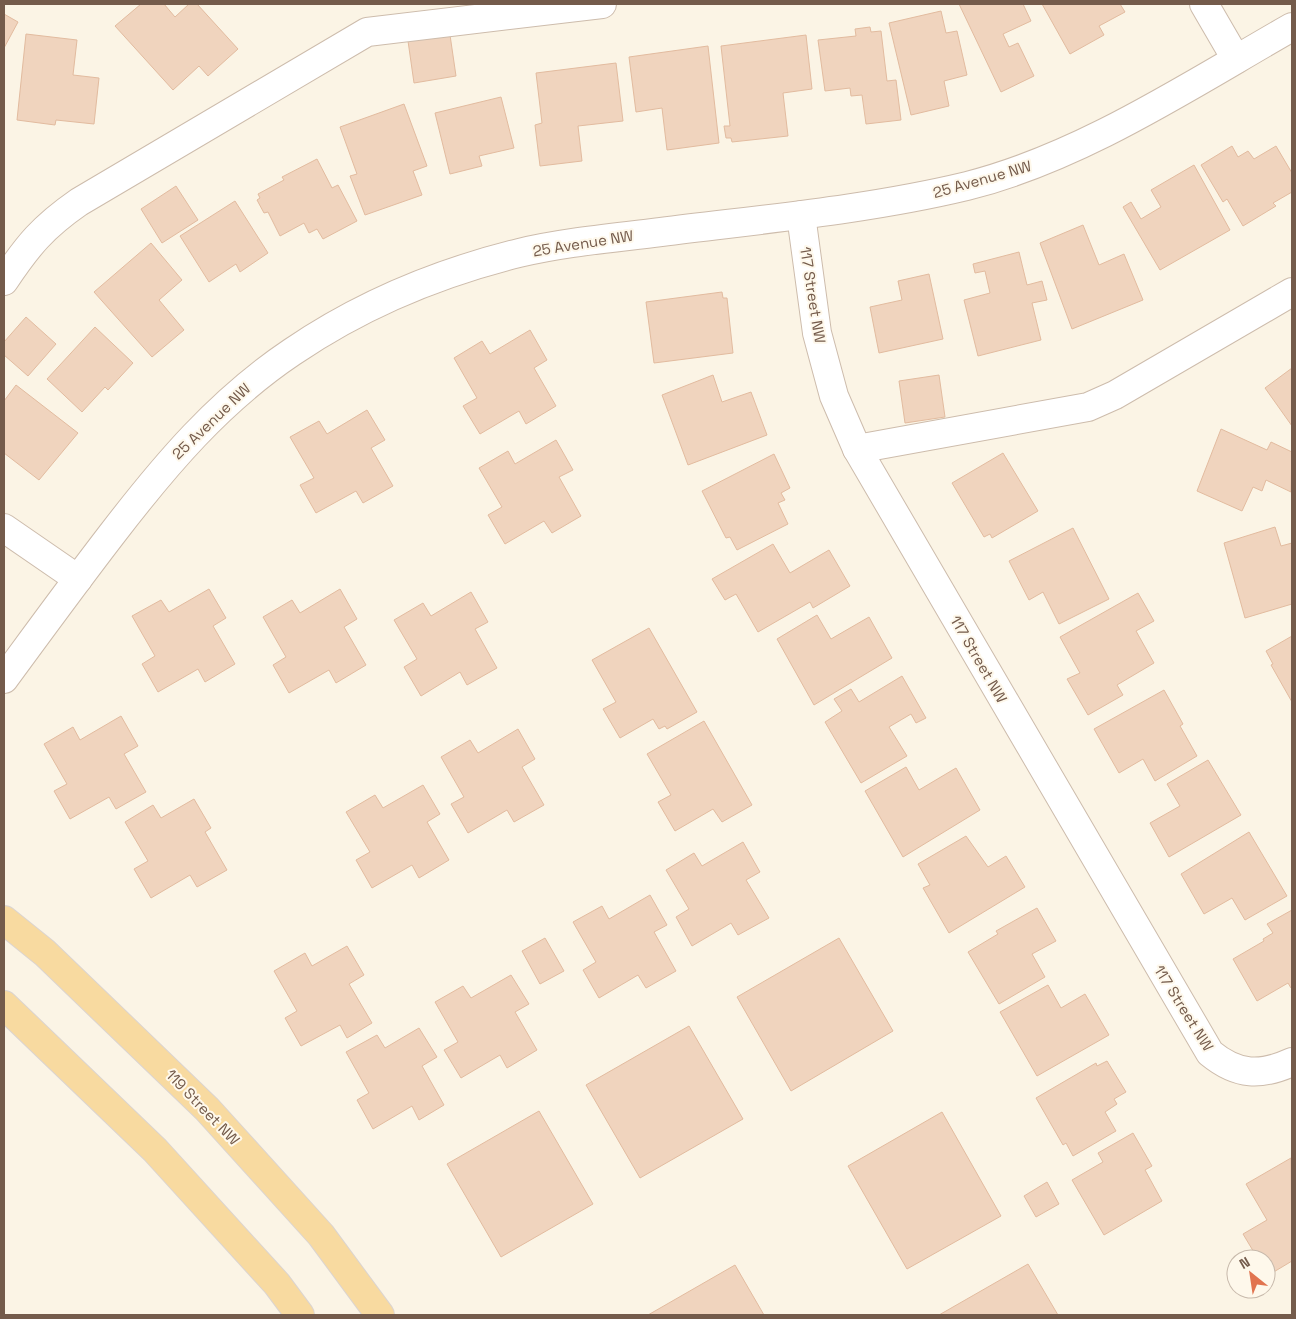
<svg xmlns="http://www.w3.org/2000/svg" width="1296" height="1319" viewBox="0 0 1296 1319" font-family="'Space Grotesk',sans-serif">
  <rect width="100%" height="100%" fill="#fbf4e5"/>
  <!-- building -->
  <g fill="#f0d4be" stroke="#e2bb9f">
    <polygon points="141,4 164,4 175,17 189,4 197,4 238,49 208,76 199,66 173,90 115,26"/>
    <polygon points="959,4 1023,4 1031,21 1003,34 1009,47 1018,43 1034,76 1001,92"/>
    <polygon points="1042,4 1120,4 1125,12 1099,26 1104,35 1070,54"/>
    <polygon points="941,11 946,33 957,31 967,75 944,81 949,106 911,115 889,23"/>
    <polygon points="4,14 18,22 4,48"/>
    <polygon points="870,27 871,32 881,31 887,81 896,80 901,120 866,124 862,95 851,96 850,88 825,91 818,40 856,36 855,29"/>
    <polygon points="26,34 77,40 73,75 99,78 94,124 56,120 55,125 17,120"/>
    <polygon points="450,35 456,76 414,83 408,41"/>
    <polygon points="806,35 812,89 783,93 788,136 732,142 731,138 726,138 724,126 730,126 721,46"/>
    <polygon points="708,46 719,143 667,150 662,108 636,112 629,57"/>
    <polygon points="616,63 623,121 578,126 582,161 540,166 535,125 542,123 536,73"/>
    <polygon points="501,97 514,148 479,156 482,166 450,174 435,113"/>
    <polygon points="404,104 427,166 413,171 422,195 365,215 350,176 357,174 340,127"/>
    <polygon points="1232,146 1238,157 1248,151 1254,159 1276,146 1292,173 1292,192 1273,203 1276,206 1243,226 1227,199 1223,202 1201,165"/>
    <polygon points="317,159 332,188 338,185 357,221 323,239 317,229 309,233 304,223 280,236 268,212 264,213 257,200 260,198 258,194 284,180 282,177"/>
    <polygon points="1194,165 1230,230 1160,270 1123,207 1131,202 1141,219 1161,207 1151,190"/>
    <polygon points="176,186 198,220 162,243 141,209"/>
    <polygon points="235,201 268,253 240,272 236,264 209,282 180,236"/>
    <polygon points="1083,225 1099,265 1124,254 1143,300 1072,329 1040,243"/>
    <polygon points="151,243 182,280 159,300 184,330 152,357 94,292"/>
    <polygon points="1019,252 1027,285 1042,281 1047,300 1032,303 1041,340 978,356 964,300 990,293 985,271 975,273 973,264"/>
    <polygon points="929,274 943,339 879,353 870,307 902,300 898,281"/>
    <polygon points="722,292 723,298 727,298 733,353 654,363 646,302"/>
    <polygon points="26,317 56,344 28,376 4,355 4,342"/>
    <polygon points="95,327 133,363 108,390 105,387 82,412 47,379"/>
    <polygon points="530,330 547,360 534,368 556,406 526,424 519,411 480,434 463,406 477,398 454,358 482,341 490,354"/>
    <polygon points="1292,368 1292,426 1265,388"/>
    <polygon points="713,375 722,402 751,392 767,435 688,465 662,395"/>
    <polygon points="939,375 945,417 905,423 899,381"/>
    <polygon points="16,385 78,433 39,480 4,453 4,401"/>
    <polygon points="367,410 385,440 371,448 393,486 363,503 356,491 316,513 300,485 314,478 290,437 319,421 327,434"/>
    <polygon points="1221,429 1267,450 1271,442 1292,452 1291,492 1266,480 1262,491 1253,487 1242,511 1197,491"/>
    <polygon points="556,440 573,470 559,477 581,516 552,533 544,521 505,544 488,515 502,507 479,468 508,451 515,464"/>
    <polygon points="1003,453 1038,511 992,538 990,534 984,537 952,483"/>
    <polygon points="774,454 790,488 781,493 785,500 778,503 788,524 737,550 730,537 726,538 702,491"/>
    <polygon points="1275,527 1281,546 1292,543 1292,604 1245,618 1224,543"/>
    <polygon points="1073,528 1109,599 1059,624 1043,592 1029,600 1009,561"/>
    <polygon points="773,544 790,573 829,550 850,586 813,608 810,602 758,632 736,594 725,600 712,579"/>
    <polygon points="209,589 226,618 213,626 235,664 205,682 198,669 158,692 142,664 155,656 132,616 161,600 169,612"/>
    <polygon points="340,589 357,619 344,627 366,665 336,683 329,670 289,693 273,665 286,657 263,617 292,600 300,613"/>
    <polygon points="471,592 488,622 475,629 497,668 467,685 460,672 421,696 404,667 417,659 394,620 423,603 431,616"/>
    <polygon points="1138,593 1154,621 1136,631 1154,663 1117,685 1123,695 1088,715 1067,679 1080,673 1060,637"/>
    <polygon points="817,615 831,639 869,617 892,658 814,705 777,639"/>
    <polygon points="649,628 697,712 667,729 665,726 659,729 653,719 620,738 603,709 616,702 592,660"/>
    <polygon points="1292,636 1292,702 1271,665 1273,664 1266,651"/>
    <polygon points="902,676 926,718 916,723 911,714 889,727 907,756 861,783 825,722 842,711 834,699 851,689 859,702"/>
    <polygon points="1164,690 1183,724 1180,726 1197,756 1155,781 1143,759 1119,773 1094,729"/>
    <polygon points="121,716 138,746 124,754 146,792 116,809 109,797 70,819 54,791 67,784 44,744 73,727 80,740"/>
    <polygon points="704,721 752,805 722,822 713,809 675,831 658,802 671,795 647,754"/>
    <polygon points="518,729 535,759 522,767 544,805 514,822 507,810 468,833 451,804 464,797 441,757 470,740 478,753"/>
    <polygon points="1208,760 1241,815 1169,857 1150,823 1180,806 1167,784"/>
    <polygon points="906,767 919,790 956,768 980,810 903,857 865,791"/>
    <polygon points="423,785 440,814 427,822 449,860 419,878 412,865 372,888 356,860 370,852 346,812 375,795 383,808"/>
    <polygon points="194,799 211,828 205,832 227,870 197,887 190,875 151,898 134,869 148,861 125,822 153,805 161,818"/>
    <polygon points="1249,832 1287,896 1245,920 1232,898 1204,914 1181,874"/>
    <polygon points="966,836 988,867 1006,856 1025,887 949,933 923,888 930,885 918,864"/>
    <polygon points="743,842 760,872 746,880 769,918 738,935 731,923 692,946 676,917 689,909 666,870 694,853 702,866"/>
    <polygon points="650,895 667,925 654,932 676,971 646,988 638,975 599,998 583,970 596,962 573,922 602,906 609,919"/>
    <polygon points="1037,908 1056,941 1032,954 1045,977 999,1004 968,952 998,934 996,931"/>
    <polygon points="1292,910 1292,987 1291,988 1288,983 1257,1001 1233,959 1264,941 1263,939 1273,933 1267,924"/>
    <polygon points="545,938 564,971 540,984 522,951"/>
    <polygon points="839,938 893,1031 791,1091 737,997"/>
    <polygon points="347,946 364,975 349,984 372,1023 347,1038 340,1025 301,1046 285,1018 297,1011 274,971 305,953 312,966"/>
    <polygon points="511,975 529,1004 515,1012 537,1050 507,1068 500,1055 461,1078 444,1050 458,1042 435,1002 463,986 471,998"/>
    <polygon points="1048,985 1061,1008 1085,994 1109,1035 1037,1076 1000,1012"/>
    <polygon points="689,1026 743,1119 640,1178 586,1085"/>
    <polygon points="419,1028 437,1057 422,1066 444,1105 419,1120 412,1106 373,1129 357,1100 369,1093 346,1052 377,1035 385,1048"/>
    <polygon points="1107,1061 1126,1092 1114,1099 1117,1104 1105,1112 1116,1131 1073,1156 1066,1143 1063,1145 1036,1098 1096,1063 1097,1066"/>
    <polygon points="539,1111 593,1204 501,1257 447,1164"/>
    <polygon points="942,1112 1001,1216 907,1269 848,1166"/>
    <polygon points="1133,1133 1152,1166 1145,1170 1162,1201 1104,1235 1072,1180 1103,1162 1098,1153"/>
    <polygon points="1291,1158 1292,1261 1267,1276 1266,1259 1258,1259 1243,1234 1267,1220 1246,1184"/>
    <polygon points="1047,1182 1059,1204 1036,1217 1024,1196"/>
    <polygon points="1028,1264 1058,1315 939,1315"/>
    <polygon points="735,1265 764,1315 648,1315"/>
  </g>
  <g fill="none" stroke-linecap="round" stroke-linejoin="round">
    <defs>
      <g id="minor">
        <polyline points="1204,4 1236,59"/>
        <path d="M801,215l16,118 17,63 23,53 353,604c28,23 51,23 82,9"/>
        <path d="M4,281c24,-36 39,-54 75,-79l288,-170 235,-28"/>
        <polyline points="857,449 1088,407 1115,395 1292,292"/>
        <polyline points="4,528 78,579"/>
        <path d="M4,679c36,-49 71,-97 108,-145 53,-69 107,-133 180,-182 69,-47 146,-79 227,-99 46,-11 95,-15 142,-21 102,-13 206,-22 306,-46 115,-29 223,-101 325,-159"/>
      </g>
      <g id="major">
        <polyline points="4,920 45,953 207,1109 321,1235 380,1315"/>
        <polyline points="4,1005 155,1150 277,1284 300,1315"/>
      </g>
    </defs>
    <!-- minor casing -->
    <use href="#minor" stroke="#cdbcac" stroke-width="30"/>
    <!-- major casing -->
    <use href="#major" stroke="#dbd4d0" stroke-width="30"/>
    <!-- minor -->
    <use href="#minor" stroke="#fff" stroke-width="28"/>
    <!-- major -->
    <use href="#major" stroke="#f8daa0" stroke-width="28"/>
  </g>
  <g text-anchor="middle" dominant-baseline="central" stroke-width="4" stroke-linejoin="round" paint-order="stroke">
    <!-- street labels -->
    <g font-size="15" fill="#745b4b" stroke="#fef8eb">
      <text transform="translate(982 179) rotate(-16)">25 Avenue NW</text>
      <text transform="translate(583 243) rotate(-9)">25 Avenue NW</text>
      <text transform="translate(813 295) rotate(81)">117 Street NW</text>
      <text transform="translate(211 421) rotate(-44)">25 Avenue NW</text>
      <text transform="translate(979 659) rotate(60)">117 Street NW</text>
      <text transform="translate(1184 1008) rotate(58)">117 Street NW</text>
      <text transform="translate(203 1107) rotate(46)">119 Street NW</text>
    </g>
  </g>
  <!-- border -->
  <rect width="1296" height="1319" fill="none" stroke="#745b4b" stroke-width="10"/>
  <!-- north arrow -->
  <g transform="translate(1251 1274) rotate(330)"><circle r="24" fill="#fef8eb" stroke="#c7b9ab"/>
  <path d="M0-4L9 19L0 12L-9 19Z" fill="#e1744f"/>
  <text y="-8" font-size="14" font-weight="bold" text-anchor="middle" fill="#745b4b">N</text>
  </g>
</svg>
